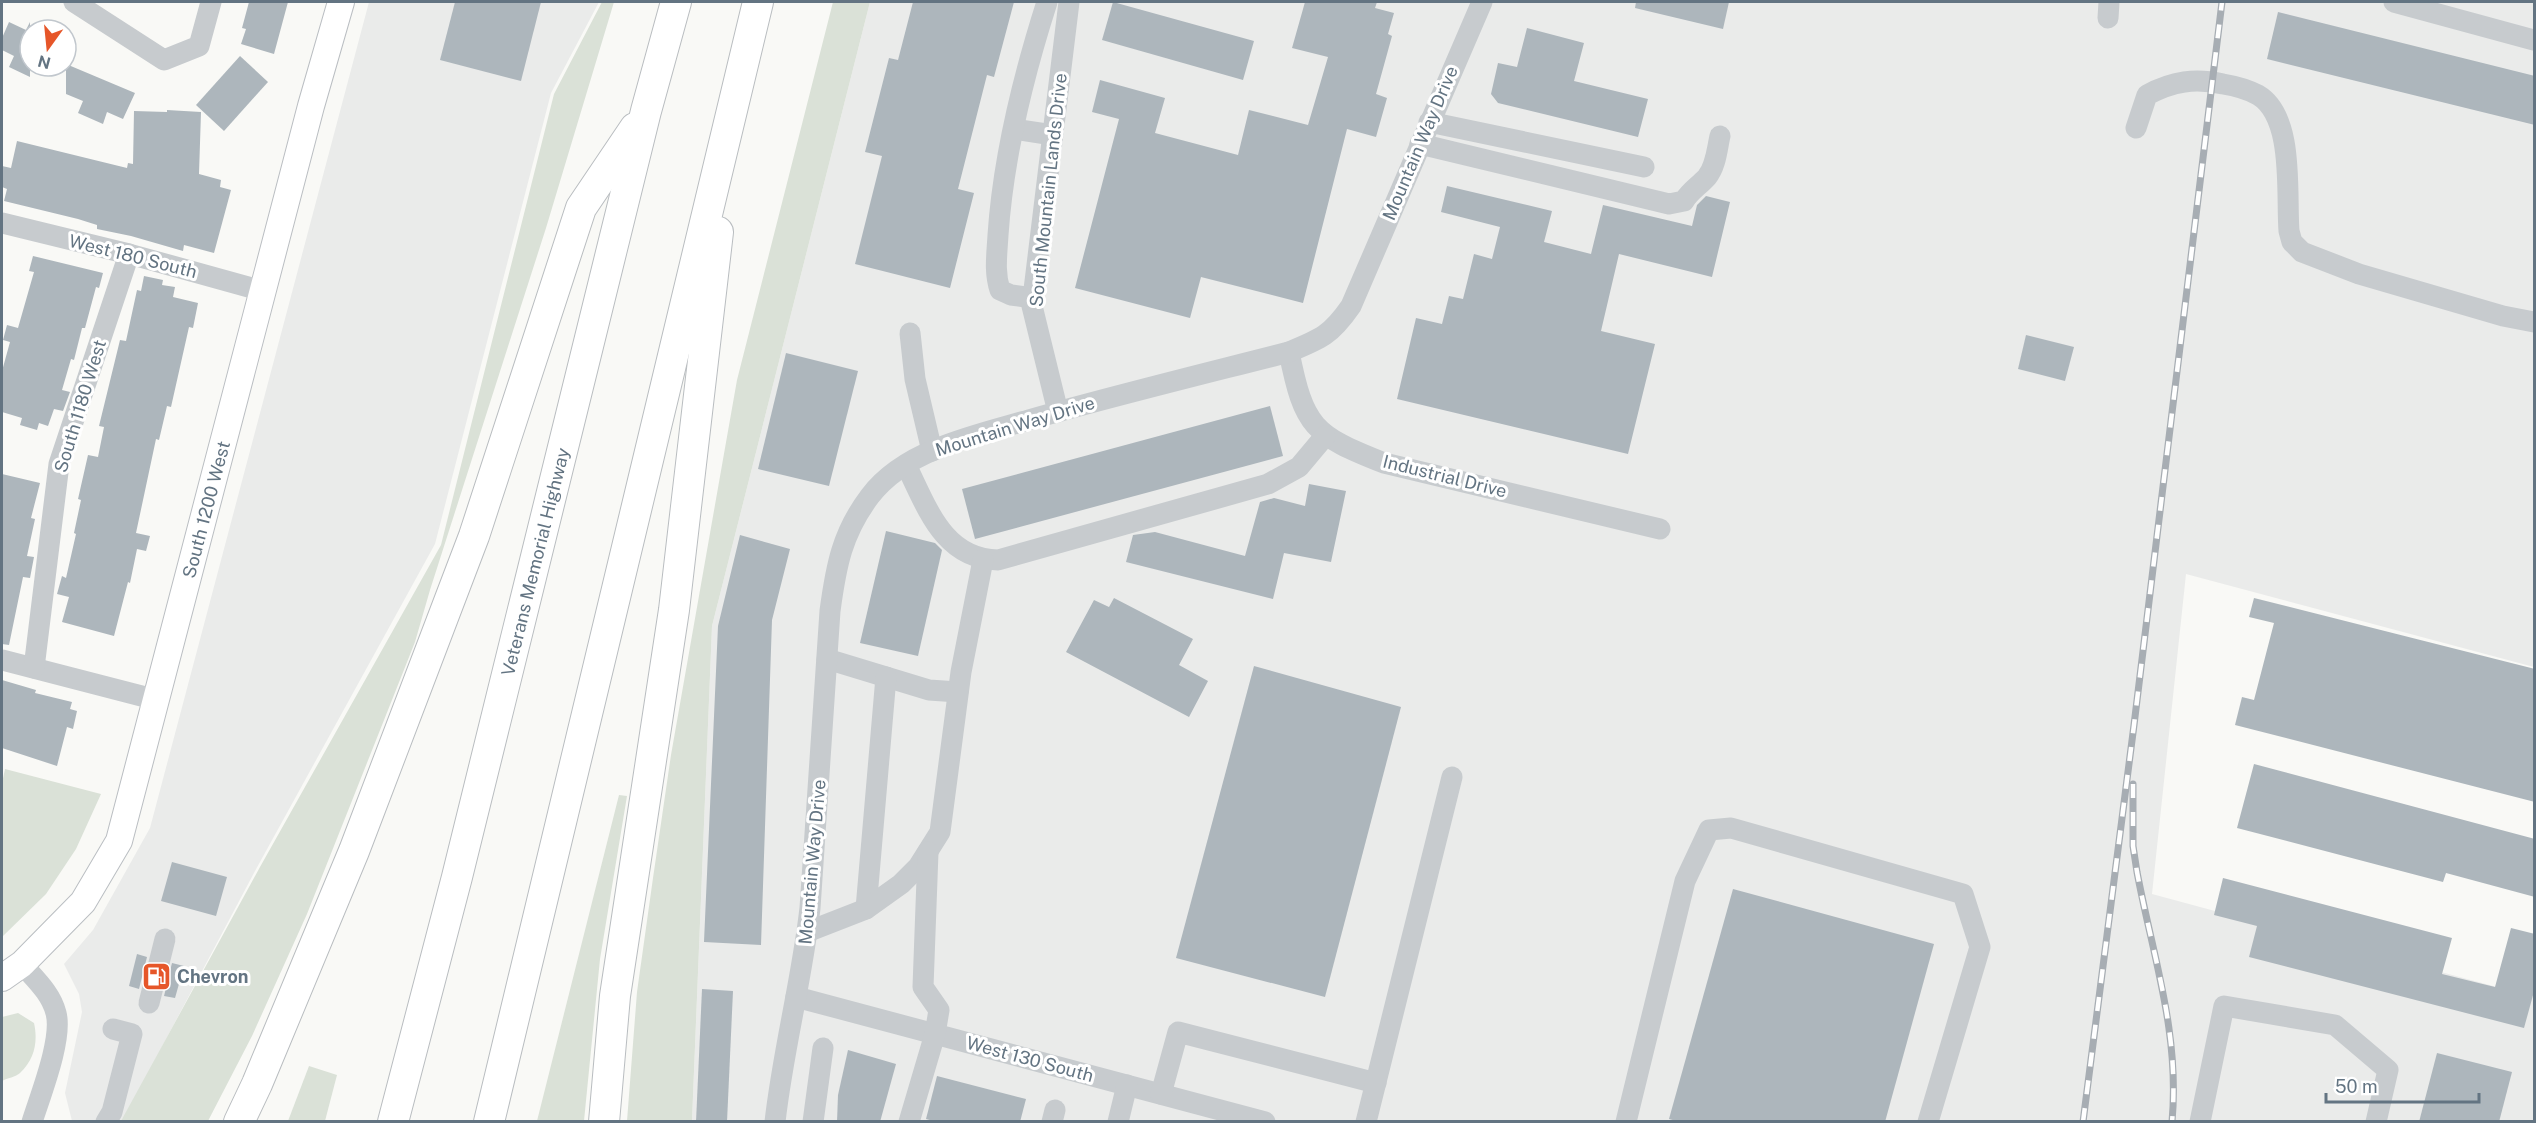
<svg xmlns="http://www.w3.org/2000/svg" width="2536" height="1123" viewBox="0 0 2536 1123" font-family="'Public Sans',sans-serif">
  <rect width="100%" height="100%" fill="#f9f9f6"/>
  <!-- built -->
  <g fill="#eaebea">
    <polygon points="369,2 599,2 551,93 435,544 255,871 128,1111 121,1121 72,1121 65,1093 82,1012 79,994 64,964 93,930 150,828"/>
    <polygon points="870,2 2534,2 2534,667 2186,574 2152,894 2534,997 2534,1121 692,1122 712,626"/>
  </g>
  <!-- green -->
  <g fill="#dae1d7">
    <polygon points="602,2 614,2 546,228 430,590 415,642 307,914 252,1036 208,1121 121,1121 260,867 441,545 554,94"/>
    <polygon points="833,2 870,2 712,626 692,1121 627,1121 637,992 653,878 671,755 725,448 737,380"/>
    <polygon points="5,769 101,794 76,849 46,894 2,937 2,783"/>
    <polygon points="619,795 627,796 600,959 584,1121 537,1121"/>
    <path d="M18,1013l16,10c4,18 1,36 -14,50 -4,4 -13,5 -18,8v-64z"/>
    <polygon points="309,1066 337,1075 325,1121 288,1121"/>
  </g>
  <!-- building -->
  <g fill="#adb6bc">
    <polygon points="249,2 288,2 274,54 241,44 246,29 242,28"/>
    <polygon points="455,2 541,2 521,81 440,60"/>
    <polygon points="913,2 1014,2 994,77 987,75 958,189 974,193 950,288 855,264 882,156 865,152 889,58 898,60"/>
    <polygon points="1113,2 1254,41 1243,80 1102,40"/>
    <polygon points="1305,2 1377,2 1375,8 1394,13 1388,34 1392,36 1376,94 1387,98 1376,137 1347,129 1303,303 1201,277 1190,318 1075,288 1119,119 1092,112 1100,80 1165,98 1155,133 1238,155 1249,110 1308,125 1328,57 1292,48"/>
    <polygon points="1636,2 1729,2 1723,29 1635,8"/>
    <polygon points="2278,12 2535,76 2535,125 2267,59"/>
    <polygon points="9,22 26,30 30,22 30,77 9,67 14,56 2,50 2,38"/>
    <polygon points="1527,28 1584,43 1574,81 1648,99 1638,137 1498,103 1491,94 1498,63 1517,67"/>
    <polygon points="240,56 268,82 224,131 196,105"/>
    <polygon points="66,64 135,93 123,119 107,112 103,124 78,113 83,101 66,94"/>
    <polygon points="167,110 201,112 199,174 221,180 220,187 231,190 214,253 184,245 183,251 131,236 97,229 97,225 78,219 4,201 7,189 2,187 2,166 11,168 17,141 127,168 128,163 133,164 134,111 167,112"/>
    <polygon points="1447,186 1552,211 1544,242 1591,254 1603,205 1692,226 1697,205 1706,196 1730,202 1712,277 1619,254 1601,331 1655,344 1628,454 1397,399 1416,318 1442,324 1449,296 1463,299 1474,254 1492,259 1500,227 1441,212"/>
    <polygon points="33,256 103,273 99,288 96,287 85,328 82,328 74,360 71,359 62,390 70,392 63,411 54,409 48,426 39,423 37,430 20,425 22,418 2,412 2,371 10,342 3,340 7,325 18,328 34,272 29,271"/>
    <polygon points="144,276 163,280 162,285 175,287 173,297 198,303 193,328 189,327 171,407 167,406 159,440 156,439 136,533 150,536 146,551 137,549 130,583 128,582 114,636 62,622 69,597 57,594 62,576 66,578 76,534 74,533 81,500 78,499 88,455 98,457 104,427 99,426 120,340 126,341 137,290 141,291"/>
    <polygon points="2026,335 2074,347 2065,381 2018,369"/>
    <polygon points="786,353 858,371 829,486 758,469"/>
    <polygon points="1270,406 1283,456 975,539 962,489"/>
    <polygon points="2,474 40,483 31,518 35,519 27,556 34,557 30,578 23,577 9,645 2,644"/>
    <polygon points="1309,484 1346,491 1331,562 1284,553 1273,599 1126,562 1133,535 1155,532 1245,556 1260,502 1274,498 1305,506"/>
    <polygon points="886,531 935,543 942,550 918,656 860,643"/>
    <polygon points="740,535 790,549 772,620 761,945 704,942 718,626"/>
    <polygon points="1114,598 1193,639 1179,665 1208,681 1189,717 1066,652 1094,600 1109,607"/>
    <polygon points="2254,598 2535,669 2535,802 2235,725 2242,697 2254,700 2274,623 2249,617"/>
    <polygon points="1254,666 1401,707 1325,997 1176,958"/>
    <polygon points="2,680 36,690 35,693 72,702 70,709 77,711 73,729 67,727 57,766 2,748"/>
    <polygon points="2254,764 2535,839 2535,897 2446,873 2443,882 2237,828"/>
    <polygon points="172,862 227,877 216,916 161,901"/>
    <polygon points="2223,878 2452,938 2442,974 2495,987 2511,928 2535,934 2535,988 2524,1028 2249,957 2257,926 2214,915"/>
    <polygon points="1733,889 1934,944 1885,1122 1680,1122 1669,1119"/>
    <polygon points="137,954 147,957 139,989 129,986"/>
    <polygon points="172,963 184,966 175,998 164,996"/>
    <polygon points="702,989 733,991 727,1122 696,1122"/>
    <polygon points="848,1050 896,1064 880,1122 837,1122 838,1095"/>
    <polygon points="2437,1053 2512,1072 2499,1122 2419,1122"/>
    <polygon points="937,1076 1026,1099 1020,1122 937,1122 926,1119"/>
  </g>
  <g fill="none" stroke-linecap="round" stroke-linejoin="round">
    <defs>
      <g id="major">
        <path id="s1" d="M2,978l20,-14 61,-62 36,-61 192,-735 30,-104"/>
      </g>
      <g id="highway">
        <polyline points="239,1122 257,1084 354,851 474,536 581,208 635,128"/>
        <path id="s2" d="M393,1122l64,-245 189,-766 30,-109"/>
        <polyline points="489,1122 758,2"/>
        <polyline points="604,1122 615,996 674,610 718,232"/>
      </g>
    </defs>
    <!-- major casing -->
    <use href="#major" stroke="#babec2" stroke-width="28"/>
    <!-- highway casing -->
    <use href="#highway" stroke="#b9bdc0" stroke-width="32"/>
    <!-- minor -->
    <g stroke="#c7cbce" stroke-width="21">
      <polyline points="74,2 164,60 199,46 211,2"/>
      <polyline points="2394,2 2534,40"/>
      <polyline points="2108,18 2109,2"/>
      <polyline points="1429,122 1644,167"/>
      <path d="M2136,128l11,-33c26,-14 48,-17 76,-11 12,2 24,5 35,11 37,22 28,99 31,136l3,11 10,10 57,22 144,42 31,6"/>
      <polyline points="1014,129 1053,135"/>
      <path d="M1420,144l249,60 15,-3c6,-10 15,-15 23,-24 9,-11 10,-28 13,-41"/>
      <polyline points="2,223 129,254 263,291"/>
      <path d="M1033,298l-22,-3 -11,-5c-6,-18 -3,-36 -2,-55 5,-75 26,-161 49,-233"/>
      <polyline points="910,333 915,379 932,451"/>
      <path d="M1289,352c15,75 24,83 95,111l276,66"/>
      <polyline points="1058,412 1032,306 1069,2"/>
      <path d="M906,465c21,42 37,94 92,95l270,-76 31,-17 26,-31"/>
      <polyline points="827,659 929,690 958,692"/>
      <polyline points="2,660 157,700"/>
      <polyline points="34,668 59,464 129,254"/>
      <polyline points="866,909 886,677"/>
      <polyline points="807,932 866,909 901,884 918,867 940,832 961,672 983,560"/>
      <path d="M22,964c13,15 29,29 34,49 7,26 -16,83 -24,109"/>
      <polyline points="796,997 1265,1122"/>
      <polyline points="149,1003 165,939"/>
      <polyline points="1161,1094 1178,1032 1376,1083"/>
      <polyline points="106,1122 112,1112 132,1034 113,1029"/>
      <path d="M775,1122c8,-72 27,-142 35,-214l20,-297c6,-45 12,-78 40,-115 16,-21 42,-37 66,-47 31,-13 65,-21 96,-30 85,-24 171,-45 257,-67 32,-13 42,-17 62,-46l131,-304"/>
      <polyline points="813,1122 823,1048"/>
      <polyline points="909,1122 935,1034 939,1010 923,987 928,852"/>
      <polyline points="1052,1122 1055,1110"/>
      <polyline points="1118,1122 1127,1085"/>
      <polyline points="1366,1122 1452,777"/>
      <polyline points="1626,1122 1685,881 1709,830 1731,828 1963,894 1980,947 1928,1122"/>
      <polyline points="2200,1122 2224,1006 2335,1025 2388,1070 2376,1122"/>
    </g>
    <!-- major -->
    <use href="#major" stroke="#fff" stroke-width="26"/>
    <!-- highway -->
    <use href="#highway" stroke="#fff" stroke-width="30"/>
    <defs>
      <g id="rail">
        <path d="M2133,784v62l4,26c16,85 43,161 35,250"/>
        <polyline points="2083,1122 2134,725 2222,2"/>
      </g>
    </defs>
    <!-- rail casing -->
    <use href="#rail" stroke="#a7adb3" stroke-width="7"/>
    <!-- rail -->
    <use href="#rail" stroke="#fff" stroke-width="4.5" stroke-dasharray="14" stroke-linecap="butt"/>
  </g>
  <!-- icons -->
  <defs>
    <symbol id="fuel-square" viewBox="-11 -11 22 22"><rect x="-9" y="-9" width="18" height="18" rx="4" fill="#e65629" stroke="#fff"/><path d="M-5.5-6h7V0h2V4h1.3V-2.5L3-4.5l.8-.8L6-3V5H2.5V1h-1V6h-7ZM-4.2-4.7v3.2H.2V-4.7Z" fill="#fff"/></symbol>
  </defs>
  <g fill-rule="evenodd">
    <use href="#fuel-square" x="140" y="960" width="33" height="33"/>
  </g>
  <g text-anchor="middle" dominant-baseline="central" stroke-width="6" stroke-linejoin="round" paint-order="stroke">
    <!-- street labels -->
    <g font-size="18" fill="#637482" stroke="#fff">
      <text transform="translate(1420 143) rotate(-67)">Mountain Way Drive</text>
      <text transform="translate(1048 190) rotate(-84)">South Mountain Lands Drive</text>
      <text transform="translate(133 256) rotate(14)">West 180 South</text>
      <text transform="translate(80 406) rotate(-73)">South 1180 West</text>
      <text transform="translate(1015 426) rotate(-17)">Mountain Way Drive</text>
      <text transform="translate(1445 476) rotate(14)">Industrial Drive</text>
      <text stroke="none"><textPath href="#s1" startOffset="525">South 1200 West</textPath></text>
      <text stroke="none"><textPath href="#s2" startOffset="578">Veterans Memorial Highway</textPath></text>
      <text transform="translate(812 862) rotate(-85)">Mountain Way Drive</text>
      <text transform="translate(1030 1059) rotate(15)">West 130 South</text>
    </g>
    <!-- poi labels -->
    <g font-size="18" font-weight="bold" fill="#637482" stroke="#fff" text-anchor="start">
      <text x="177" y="976">Chevron</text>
    </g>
  </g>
  <!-- border -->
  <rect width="2536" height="1123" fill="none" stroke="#637482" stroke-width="6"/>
  <!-- north arrow -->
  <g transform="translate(48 48) rotate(195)"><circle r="28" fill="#ffffff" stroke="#c1c7cd" stroke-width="1.5"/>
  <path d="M0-4.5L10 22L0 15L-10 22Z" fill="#e65629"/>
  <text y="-9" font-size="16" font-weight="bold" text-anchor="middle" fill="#637482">N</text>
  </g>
  <!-- scale -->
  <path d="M2326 1093v9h153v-9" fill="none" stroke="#637482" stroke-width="3"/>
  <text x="2335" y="1093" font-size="18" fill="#637482" stroke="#ffffff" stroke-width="4.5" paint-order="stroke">50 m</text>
</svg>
